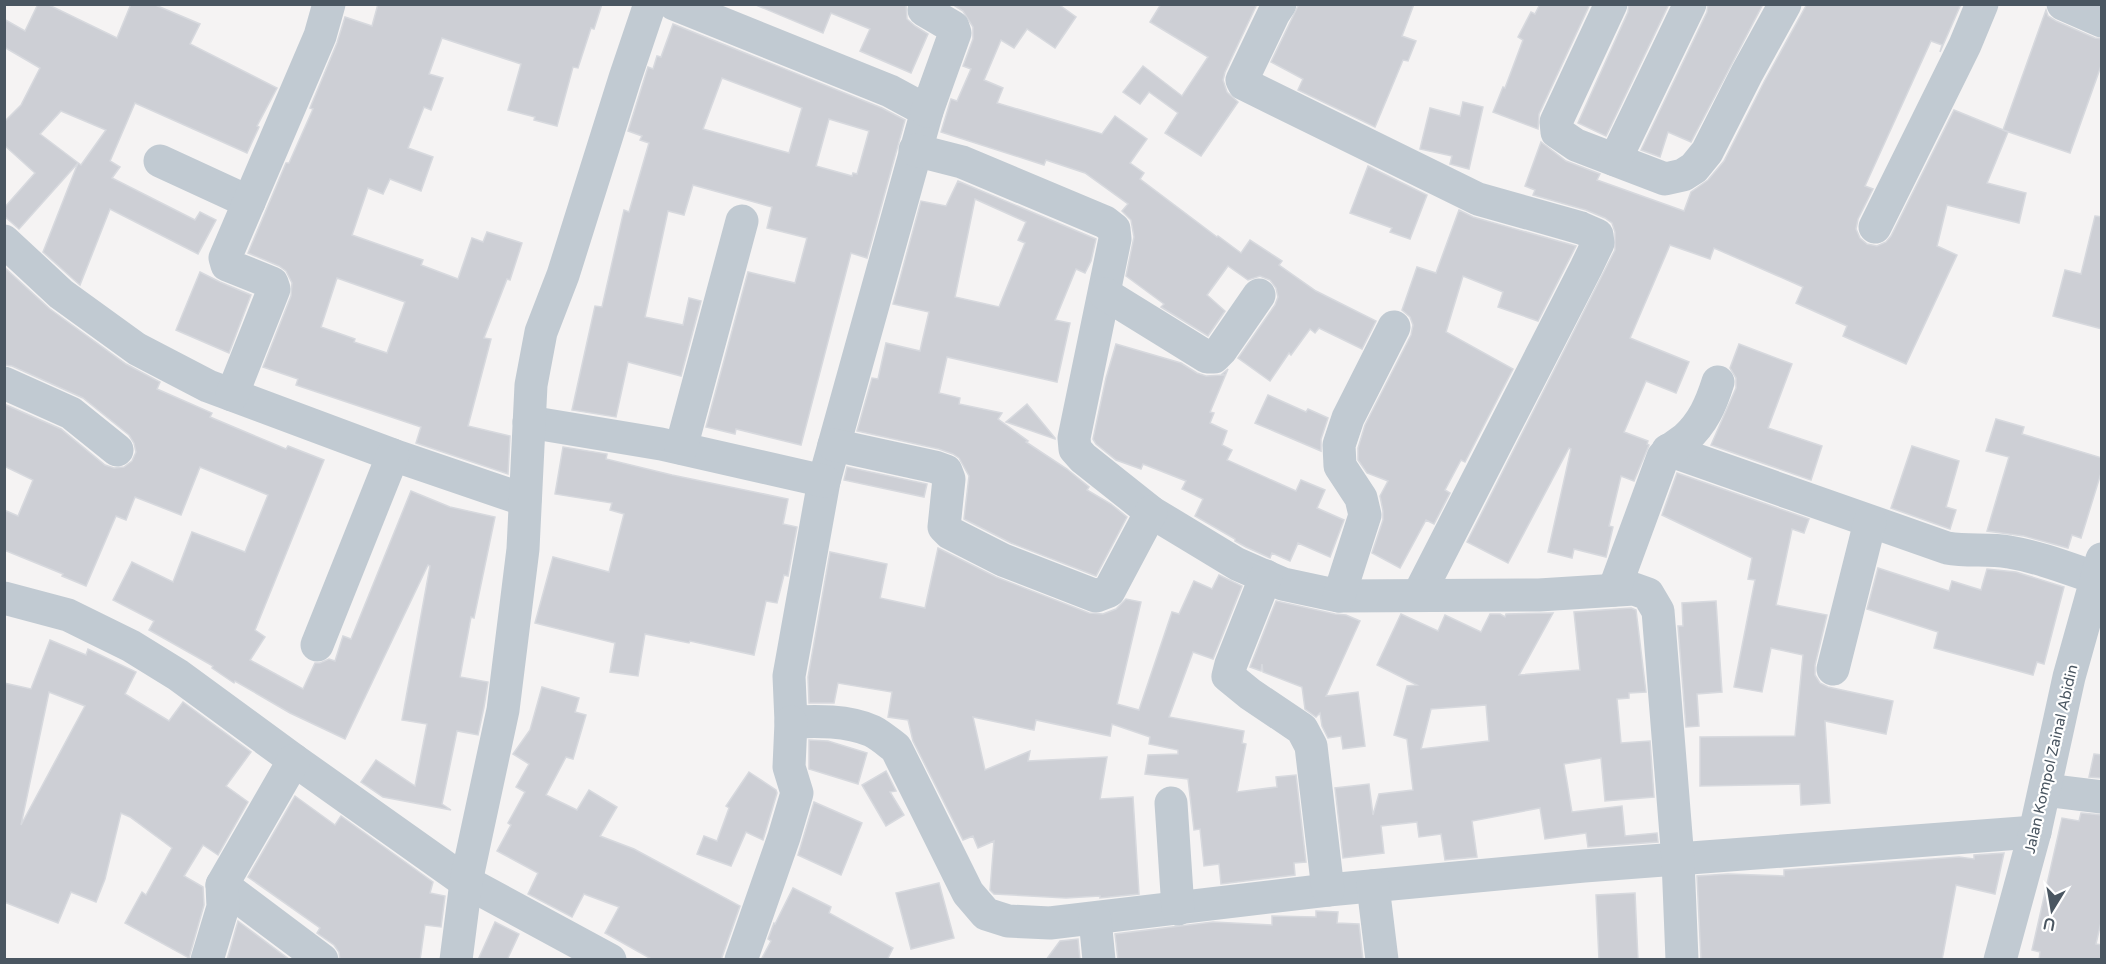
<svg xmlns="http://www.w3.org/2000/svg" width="2106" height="964" viewBox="0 0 2106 964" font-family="'Varela Round',sans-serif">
  <rect width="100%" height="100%" fill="#f5f3f3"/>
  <!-- building -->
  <g fill="#cdcfd5" stroke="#d7d9de" stroke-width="1.5" fill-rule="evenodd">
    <path d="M38,4h9l70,34 14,-34h22l47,20 -10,20 87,44 -20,38 2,1 -12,26 -112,-50 -25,58 10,6 -8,11 83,42 5,-8 16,8 -18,34 -88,-45 -30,76 -7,-6 -30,-27 35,-89 -59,66 -15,-13v-8l31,-35 -31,-28v-23l17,-17 19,-37 -36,-21v-28l21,12zM61,111l45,19 -25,35 -41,-31z"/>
    <path d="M378,4h224l-8,25 -3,-1 -13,40 -5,-1 -16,59 -23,-6 1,-3 -27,-7 13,-46 -79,-26 -13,36 14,4 -12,32 -7,-3 -16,41 25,9 -12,34 -31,-12 -7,15 -15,-6 -16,47 71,25 -2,5 37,14 14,-41 11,4 4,-10 35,11 -12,37 -3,-1 -23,59 7,1 -23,87 42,10 -2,38 -92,-31 5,-16 -125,-42 2,-6 -35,-12 28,-71 1,-13 -6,-12 -7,-5 -31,-13 38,-90h3l24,-54 -3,-1 27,-65 8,-26 27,9zM337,278l68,24 -18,51 -33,-11 1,-3 -34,-12z"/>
    <polygon points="835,4 906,4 907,19 915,26 928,34 911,73 860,51 870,29 831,13 823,33 756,5"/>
    <polygon points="952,4 1058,4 1076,17 1055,48 1027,29 1014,48 1001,40 984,80 1003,88 997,103 1102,134 1115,116 1147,139 1130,163 1144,173 1140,179 1217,237 1218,236 1241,253 1250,240 1282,261 1279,265 1316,291 1376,321 1362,349 1319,328 1315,333 1310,329 1291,355 1289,353 1270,381 1238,358 1275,305 1278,297 1276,288 1270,280 1260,276 1248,280 1228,266 1207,295 1225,311 1208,336 1161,307 1164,304 1126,276 1134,237 1131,220 1122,211 1128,204 1085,173 1046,160 1044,165 941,132 951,99 957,101 971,69 963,66 973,39 973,27 963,11"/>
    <polygon points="1161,4 1257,4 1225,72 1223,80 1227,92 1238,102 1201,156 1165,133 1178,113 1149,92 1140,104 1123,92 1143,66 1182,96 1208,57 1150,22"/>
    <polygon points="1299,4 1414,4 1402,36 1416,41 1408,61 1403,60 1375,127 1298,90 1303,79 1271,62"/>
    <polygon points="1540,4 1590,4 1539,114 1538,129 1493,112 1503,87 1505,88 1523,40 1518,37 1531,12 1535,14"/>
    <polygon points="1629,4 1669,4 1606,136 1578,123 1628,12"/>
    <polygon points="1708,4 1763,4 1691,142 1668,132 1660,157 1641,150 1707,12"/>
    <polygon points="1807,4 1961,4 1940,52 1942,45 1931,41 1865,186 1873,189 1858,219 1856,229 1860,238 1867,244 1877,246 1886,242 1891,236 1954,110 2008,132 1987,183 2026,193 2019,223 1947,205 1937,246 1957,255 1906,364 1843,336 1847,326 1796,303 1803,287 1714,248 1710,259 1670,245 1630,338 1689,362 1676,393 1646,381 1624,432 1648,441 1647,444 1649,445 1634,481 1621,476 1609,526 1613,527 1606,557 1574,549 1572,558 1548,552 1571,449 1569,448 1508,563 1467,542 1615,250 1615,232 1612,223 1605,218 1586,210 1533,195 1535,190 1525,186 1541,142 1566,161 1600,174 1597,180 1684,211 1691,192 1708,180 1724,161 1764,82"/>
    <polygon points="2046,10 2048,16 2056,21 2095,38 2102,39 2102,63 2070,153 2003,130"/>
    <path d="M673,24l209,84 23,12 -38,138 -16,-5 -50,192 -65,-16 -1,5 -29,-7 42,-155 47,11 12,-45 -40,-10 5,-21 -79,-22 -9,30 -16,-4 -23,106 38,8 6,-27 12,3 -20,75 -53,-14 -12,55 -44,-7 23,-104 7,1 22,-97 5,2 20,-69 -9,-3 2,-4 -14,-5 20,-64 5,2 4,-13 4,1zM722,78l80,30 -13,45 -86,-24zM829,119l40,12 -12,43 -4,-1 -1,3 -36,-10z"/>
    <polygon points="1463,102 1483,107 1469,169 1450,164 1452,156 1420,149 1430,108 1460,116"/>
    <polygon points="1368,166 1427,195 1410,239 1390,232 1392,228 1350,213"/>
    <path d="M958,181l138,58 -5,22 -6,12 -9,-4 -21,51 15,3 -13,59 -110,-25 -8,36 21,5 -1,6 43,9 -4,6 30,22 -2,1 41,27 22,18 -2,3 24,14 16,13 -31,59 -85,-33 -47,-24 5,-43 -10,-18 -6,-4 -14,-5 -82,-18 15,-53 6,1 8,-36 34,8 9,-39 -36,-8 28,-103 25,5zM975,199l51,23 -8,18 7,3 -26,64 -44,-10z"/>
    <polygon points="1459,210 1473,217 1576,246 1538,321 1498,307 1503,292 1463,276 1446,332 1513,369 1465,462 1461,460 1445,490 1450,493 1434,524 1426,520 1400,568 1372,553 1383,520 1383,511 1380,496 1388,481 1367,473 1358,460 1358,448 1365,425 1411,335 1413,325 1410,317 1402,310 1417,267 1436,273"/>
    <polygon points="2095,216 2102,217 2102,329 2053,316 2065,270 2081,274"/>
    <polygon points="4,267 50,309 126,364 160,382 157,389 212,413 210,417 286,449 288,446 324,460 255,630 265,637 250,660 303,689 315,663 320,663 329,659 335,661 343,636 351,639 411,491 450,507 495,517 474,618 471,617 460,677 488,682 484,707 478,735 457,731 442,804 451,810 383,797 361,782 376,760 415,786 427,724 402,720 430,566 428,565 345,739 290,713 235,681 234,683 212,668 213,666 149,630 154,621 113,600 132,562 173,582 192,532 245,552 268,495 200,467 181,515 135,497 126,520 116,516 86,586 62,576 63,574 4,550 4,510 18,516 33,480 4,466 4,404 61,429 105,465 114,468 124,467 132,461 136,452 134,443 129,435 83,398 12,366 4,365"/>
    <polygon points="200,272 220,282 251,295 229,353 176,330"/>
    <polygon points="1116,344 1181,363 1197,373 1206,376 1224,375 1222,374 1228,369 1210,412 1214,413 1210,423 1227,431 1222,445 1232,450 1227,460 1296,491 1301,480 1325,490 1317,508 1344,520 1330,557 1298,543 1290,561 1272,553 1270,558 1246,547 1235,541 1235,539 1195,516 1203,499 1182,489 1186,481 1143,464 1141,469 1116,460 1096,444 1093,439 1106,378"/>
    <polygon points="1739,344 1792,364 1768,428 1822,446 1811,480 1711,445 1736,388 1736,378 1730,368"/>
    <polygon points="1268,395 1306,412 1308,409 1328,418 1321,439 1321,451 1255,423"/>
    <polygon points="1027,404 1055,438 1055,439 1006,422"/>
    <polygon points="1996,419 2024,427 2022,434 2102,458 2102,470 2081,538 2072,535 2068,548 2024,536 1987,531 2009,457 1986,451"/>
    <polygon points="1912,446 1959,461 1946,507 1956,510 1950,529 1891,508"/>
    <polygon points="563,447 607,454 606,459 672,475 788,499 783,524 797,527 788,576 784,575 777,603 766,601 754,655 690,641 689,643 645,634 638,676 610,672 615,643 535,623 553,557 609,572 624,514 610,510 612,503 555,494"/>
    <polygon points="847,467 927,484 924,497 844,480"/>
    <polygon points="1677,473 1809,519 1804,533 1792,529 1776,605 1827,615 1815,665 1815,675 1820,683 1828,687 1893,701 1886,734 1825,721 1830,803 1801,805 1800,784 1700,786 1700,737 1795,736 1803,655 1771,648 1762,692 1734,687 1755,580 1748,579 1752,558 1662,515"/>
    <polygon points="938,548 996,577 1089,613 1103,614 1116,609 1126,599 1141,602 1117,704 1139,710 1172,612 1179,614 1194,581 1212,589 1219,575 1242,586 1213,659 1193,652 1169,717 1244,731 1242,743 1246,744 1237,792 1277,787 1276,777 1296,775 1306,862 1294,863 1295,875 1221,884 1219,864 1204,866 1200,829 1194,830 1188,779 1145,774 1148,755 1178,754 1178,750 1149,744 1150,737 1112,724 1110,736 1036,720 1034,730 973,717 985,770 1030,751 1028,761 1107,757 1100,799 1133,797 1139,894 1100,898 1100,896 1066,898 994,894 990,890 994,841 978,848 973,836 963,840 913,741 908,720 888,717 892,692 838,683 834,703 809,703 808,677 830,552 887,564 880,598 925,608"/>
    <polygon points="1878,568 1949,591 1952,581 1981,590 1987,569 2016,572 2064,587 2044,664 2037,662 2033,675 1934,648 1938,632 1867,609"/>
    <polygon points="1276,601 1335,614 1346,615 1360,621 1326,696 1358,692 1365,746 1343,749 1341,736 1328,738 1322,726 1320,713 1316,717 1305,709 1302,687 1263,672 1262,664 1261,671 1250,667"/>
    <polygon points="1716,601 1722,692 1697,694 1699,726 1686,727 1678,626 1683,626 1682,603"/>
    <path d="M1631,608l5,2 10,82 -17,1v5l-12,1 4,44 29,-2 4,56 -49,4 -4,-43 -37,6 8,48 50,-6 3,30 32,-3 1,9 -70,5 -2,-14 -41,6 -5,-31 -68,13 5,36 -32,3 -4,-26 -22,3 -2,-15 -36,4 3,27 -41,5 -8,-70 34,-4 4,31 6,-21 34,-4 -6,-51 -13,-4 13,-49 10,-1 -40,-20 24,-51 37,17 7,-16 36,17 9,-18h10l5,3 1,-3 47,-1 -34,62 61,-5 -6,-58zM1486,705l3,36 -68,8 10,-40z"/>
    <path d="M50,640l36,15 2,-6 48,23 -11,22 44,27 14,-19 68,50 -25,34 22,16 -30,53 -15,-10 -19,31 19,11 1,18 -15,53 -64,-35 17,-31 4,3 26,-47 -42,-31 -9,-4 -16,66 -9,23 -25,-10 -13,31 -54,-21v-219l27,6zM49,692l36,14 -64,119z"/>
    <polygon points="542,687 579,698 575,712 586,715 573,759 566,757 546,795 577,810 589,790 617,807 600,836 634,849 740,906 721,960 653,960 605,933 619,907 584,894 572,917 528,894 538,873 497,851 511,825 508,823 525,792 516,787 529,764 513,754 530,730"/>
    <polygon points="809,740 828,741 867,753 858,784 809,769"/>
    <polygon points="2094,754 2102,755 2102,778 2089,777"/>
    <polygon points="886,771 896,791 890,792 904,815 886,826 862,785"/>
    <polygon points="749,772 776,790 777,793 763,840 746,832 731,866 697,854 704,836 717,841 729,808 726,806"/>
    <polygon points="295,796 335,825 341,816 433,882 430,893 445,896 441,927 425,925 420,960 340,960 339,952 334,945 317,933 320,928 248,877"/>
    <polygon points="814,802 862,823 841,875 798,855"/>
    <polygon points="2081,813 2102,815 2102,918 2096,944 2102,945 2102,960 2039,960 2040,952 2032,950 2062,818 2079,821"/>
    <polygon points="2004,853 1995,894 1956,885 1942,960 1701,960 1697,876 1728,874 1784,876 1784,870 1959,857 1974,859 1974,855"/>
    <polygon points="939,883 954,938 911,949 896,893"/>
    <polygon points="793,888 831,907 829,913 893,948 887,960 761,960 771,941 768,939 774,923 775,924"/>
    <polygon points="1635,893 1638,960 1599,960 1596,895"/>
    <polygon points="1316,911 1338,912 1337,923 1359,924 1363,960 1118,960 1115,934 1213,922 1272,925 1272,916 1316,917"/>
    <polygon points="238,921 290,960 227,960"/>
    <polygon points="495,922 519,934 507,960 478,960"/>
    <polygon points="1078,939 1080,960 1046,960 1060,941"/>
  </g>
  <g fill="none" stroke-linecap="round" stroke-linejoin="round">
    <!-- minor -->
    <g stroke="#c1cad2" stroke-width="33">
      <path d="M674,4l216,87 37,20 -103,370 -35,195 2,46c26,-1 56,-2 81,9 8,4 16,11 24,17l72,145 18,21 22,7 42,2 278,-33 256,-24 451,-34"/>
      <polyline points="925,4 924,10 953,27 955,33 927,111"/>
      <polyline points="1280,4 1274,13 1242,80 1244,84 1478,199 1581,228 1597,235 1598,243 1586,268 1419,594"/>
      <polyline points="1611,4 1556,122 1557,132 1576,145 1665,179 1683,175 1694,168 1707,152 1747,73 1785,4"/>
      <polyline points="2063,4 2102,21"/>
      <polyline points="915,150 962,162 1105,222 1114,229 1115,239 1074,438 1075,449 1083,458 1151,512 1237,564 1283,584 1339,596 1539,595 1634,589 1648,594 1658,611 1678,860 1682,960"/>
      <polyline points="1615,160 1690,4"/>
      <polyline points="160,161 249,202"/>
      <polyline points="1875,227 1965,45 1982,4"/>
      <polyline points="4,241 61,294 137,349 208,386 393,455 525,500"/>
      <polyline points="1105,294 1207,357 1214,357 1221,350 1259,295"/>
      <polyline points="4,383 71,413 117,450"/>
      <polyline points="232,395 274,289 272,283 227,265 225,258 320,36 329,4"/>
      <polyline points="529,422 661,444 824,481"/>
      <polyline points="834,445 935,467 946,471 949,479 944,527 950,533 1003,560 1096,596 1109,591 1151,512"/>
      <polyline points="681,448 742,221"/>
      <path d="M1668,450l279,98c21,4 41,0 62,4 30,5 58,16 87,26"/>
      <polyline points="1266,576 1231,664 1228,676 1250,694 1302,729 1311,746 1328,890"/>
      <path d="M1614,590l49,-133c6,-8 14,-12 22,-18 18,-16 26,-35 33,-57"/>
      <polyline points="1339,596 1365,515 1361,498 1340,466 1339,445 1348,418 1394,327"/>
      <polyline points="4,598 68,615 131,646 178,675 294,760 466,882 610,960"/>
      <polyline points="317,645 393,455"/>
      <polyline points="1833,669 1870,522"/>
      <polyline points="2045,790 2102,797"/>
      <polyline points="1171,803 1178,909"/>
      <polyline points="222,885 322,960"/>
      <polyline points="1373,886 1382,960"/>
      <polyline points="1095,919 1099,960"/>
      <polyline points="207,960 223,907 222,885 294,760"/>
      <polyline points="456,960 466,882 503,710 523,549 531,385 541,332 563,275 625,78 650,4"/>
      <polyline points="741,960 784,837 797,793 789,767 791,722"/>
      <polyline points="2000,960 2035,832 2069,677 2102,559"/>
    </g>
  </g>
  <g text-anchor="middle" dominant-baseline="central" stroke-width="4.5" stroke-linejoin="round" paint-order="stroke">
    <!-- street labels -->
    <g font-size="15" fill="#4a5661" stroke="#fff">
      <text transform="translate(2051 759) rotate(-77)">Jalan Kompol Zainal Abidin</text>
    </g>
  </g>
  <!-- border -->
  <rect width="2106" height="964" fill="none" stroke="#4a5661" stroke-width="12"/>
  <!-- north arrow -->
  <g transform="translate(2052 910) rotate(191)" stroke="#ffffff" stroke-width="4.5" paint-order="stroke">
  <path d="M0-4.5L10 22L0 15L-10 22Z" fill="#4a5661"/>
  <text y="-9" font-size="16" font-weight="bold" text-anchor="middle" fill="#4a5661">U</text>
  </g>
</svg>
